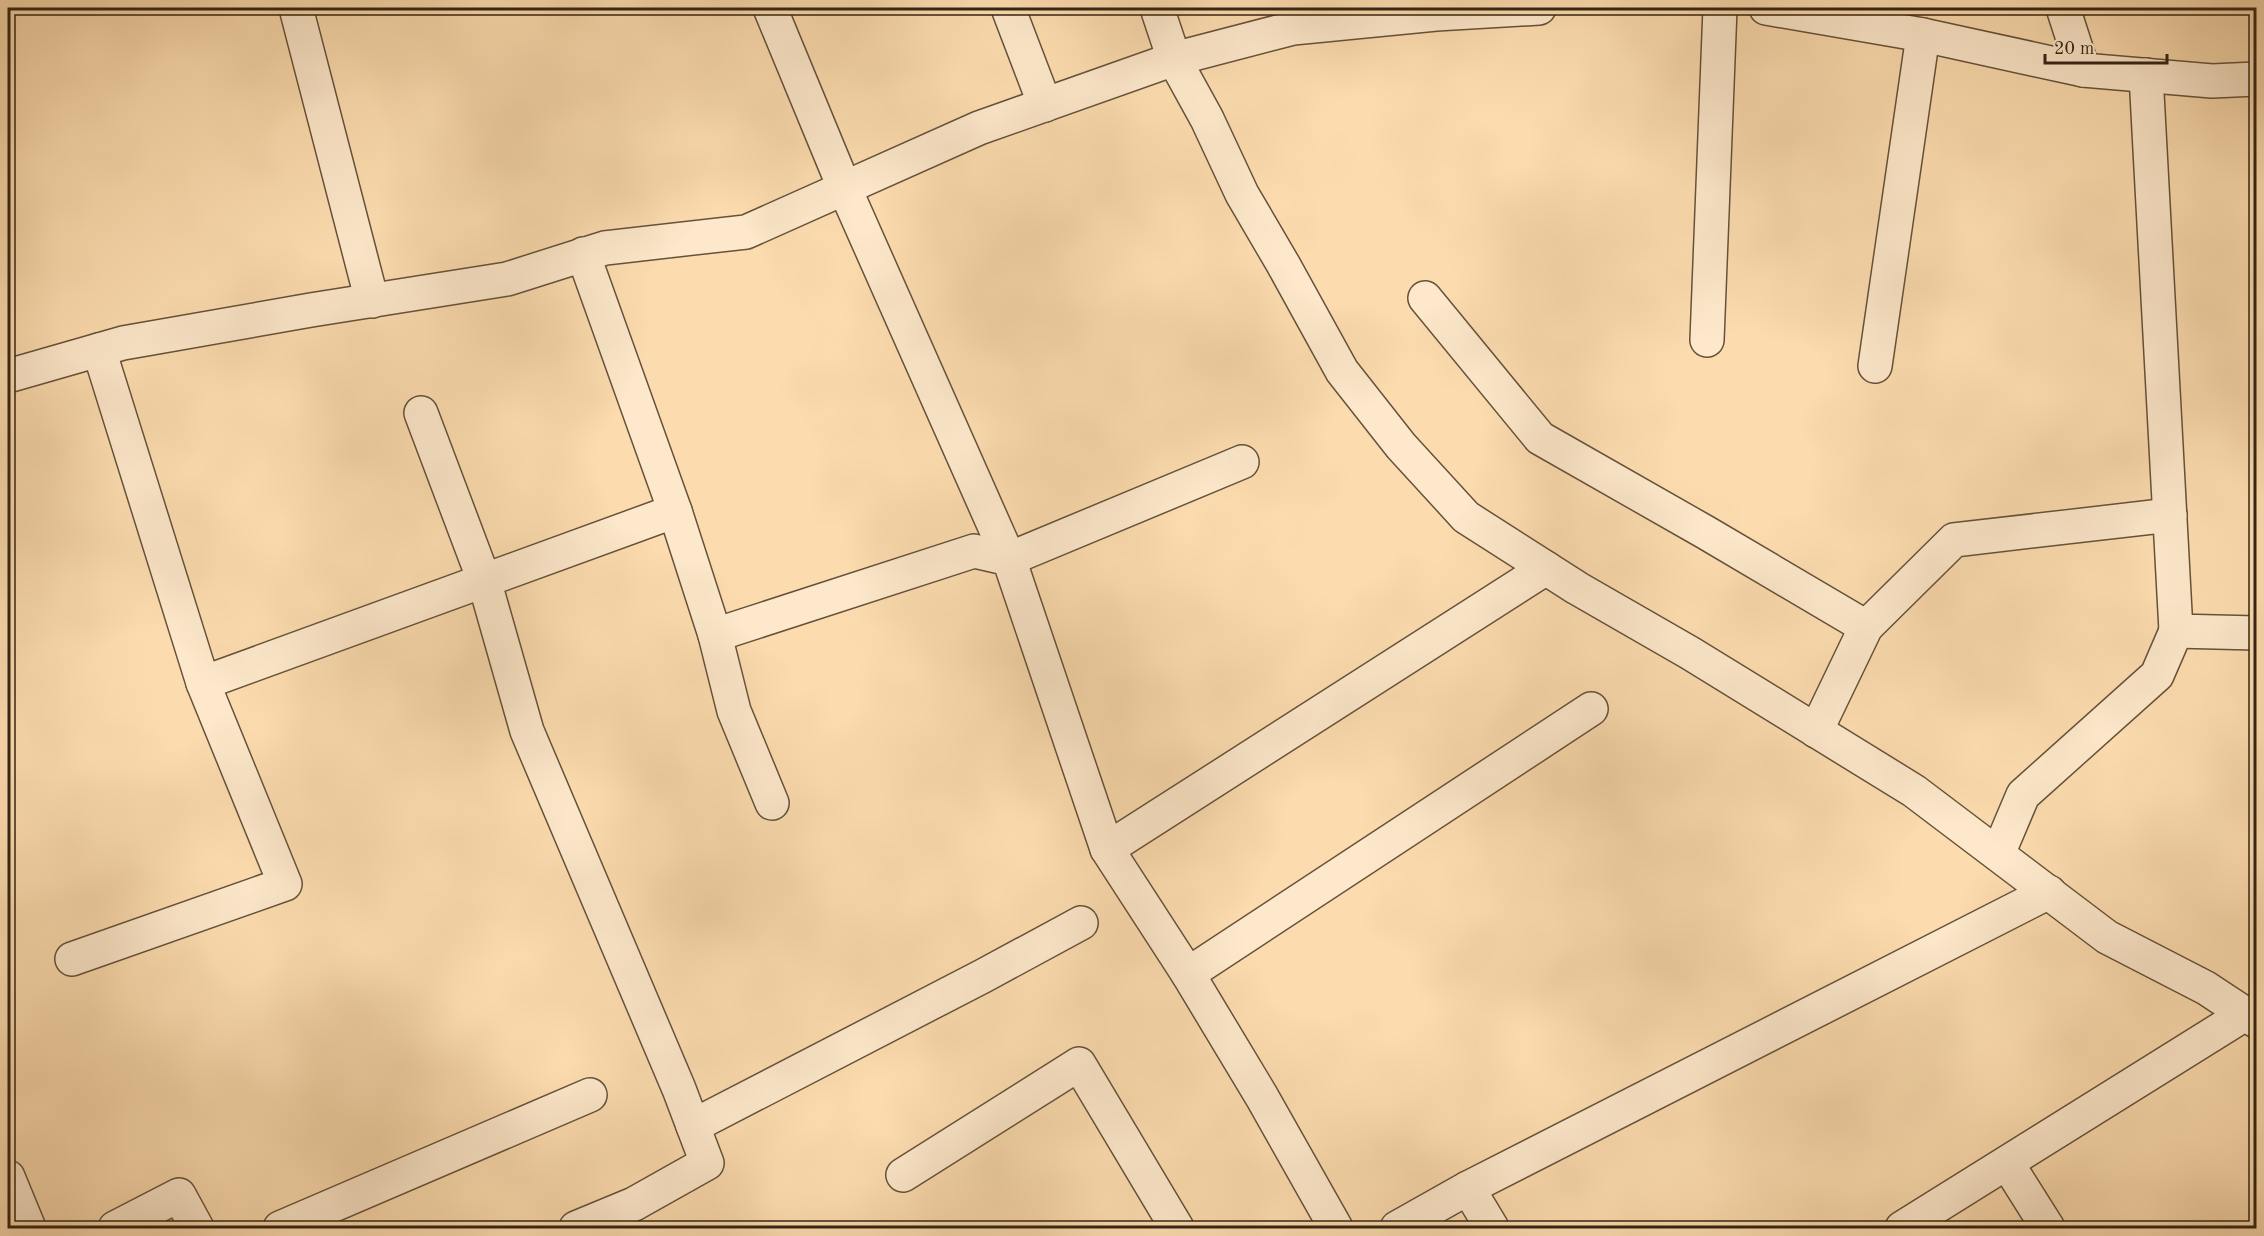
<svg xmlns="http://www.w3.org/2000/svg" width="2264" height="1236" viewBox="0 0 2264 1236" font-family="'Old Standard TT',serif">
  <rect width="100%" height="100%" fill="#fcdcaf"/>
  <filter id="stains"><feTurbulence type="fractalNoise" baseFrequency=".00333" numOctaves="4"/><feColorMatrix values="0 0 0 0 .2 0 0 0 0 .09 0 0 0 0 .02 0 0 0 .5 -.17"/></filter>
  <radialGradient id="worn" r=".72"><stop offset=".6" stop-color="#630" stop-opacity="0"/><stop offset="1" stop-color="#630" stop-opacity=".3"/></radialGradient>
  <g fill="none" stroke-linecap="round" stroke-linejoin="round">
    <defs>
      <g id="street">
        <polyline points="296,8 372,301"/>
        <polyline points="770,8 844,187 1009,559 1242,462"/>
        <polyline points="1008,8 1045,105"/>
        <polyline points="1157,8 1174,59 1207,119 1242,194 1283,264 1342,371 1401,446 1466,517 1577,588 1690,653 1914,791 2107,937 2206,988 2256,1021"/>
        <polyline points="1766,8 1923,35 2083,70 2212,81 2256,79"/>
        <polyline points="2063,8 2083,70"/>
        <polyline points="2146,75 2176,631 2256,633"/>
        <polyline points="1425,298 1540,438 1705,532 1866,627"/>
        <polyline points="1707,340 1720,8"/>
        <polyline points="99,350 203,683 675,511 583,254"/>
        <polyline points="1875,366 1923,35"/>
        <polyline points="8,376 123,343 311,310 507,279 605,248 746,232 979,128 1174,59 1293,28 1436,14 1539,8"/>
        <polyline points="421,413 484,580 527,731 679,1089 693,1126"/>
        <polyline points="675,511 715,635 734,711 772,803"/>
        <polyline points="715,635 974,551 1009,559 1107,849 1546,568"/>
        <polyline points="1816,731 1866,627 1954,540 2170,515"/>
        <polyline points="1107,849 1188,974 1591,709"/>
        <polyline points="1998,854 2023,795 2157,675 2176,631"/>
        <polyline points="72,959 285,884 203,683"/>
        <polyline points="1188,974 1262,1097 1336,1228"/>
        <polyline points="2007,1163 2048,1228"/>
        <polyline points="903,1175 1079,1064 1177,1228"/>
        <polyline points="8,1177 29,1228"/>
        <polyline points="1468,1188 1492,1228"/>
        <polyline points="115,1228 179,1195 197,1228"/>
        <polyline points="280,1228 590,1095"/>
        <polyline points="576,1228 634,1204 707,1163 693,1126 983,976 1081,923"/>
        <polyline points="1397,1228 1468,1188 2049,892"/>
        <polyline points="1902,1228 2245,1014"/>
      </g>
    </defs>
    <!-- street casing -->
    <use href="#street" stroke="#65523b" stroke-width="36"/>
    <!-- street -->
    <use href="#street" stroke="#fde8cb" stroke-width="33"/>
  </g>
  <!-- margin -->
  <rect width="2264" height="1236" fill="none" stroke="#fcdcaf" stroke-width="30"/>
  <rect x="9" y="9" width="2246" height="1218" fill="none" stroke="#332414" stroke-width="3"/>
  <rect x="15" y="15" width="2234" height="1206" fill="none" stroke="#332414" stroke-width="1.5"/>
  <!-- scale -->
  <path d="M2045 54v9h122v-9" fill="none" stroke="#332414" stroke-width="3"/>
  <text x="2054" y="54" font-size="18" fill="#332414" stroke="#fde8cb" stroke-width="4.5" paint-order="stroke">20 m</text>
  <rect width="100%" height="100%" filter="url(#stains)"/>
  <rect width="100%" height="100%" fill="url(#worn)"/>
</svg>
